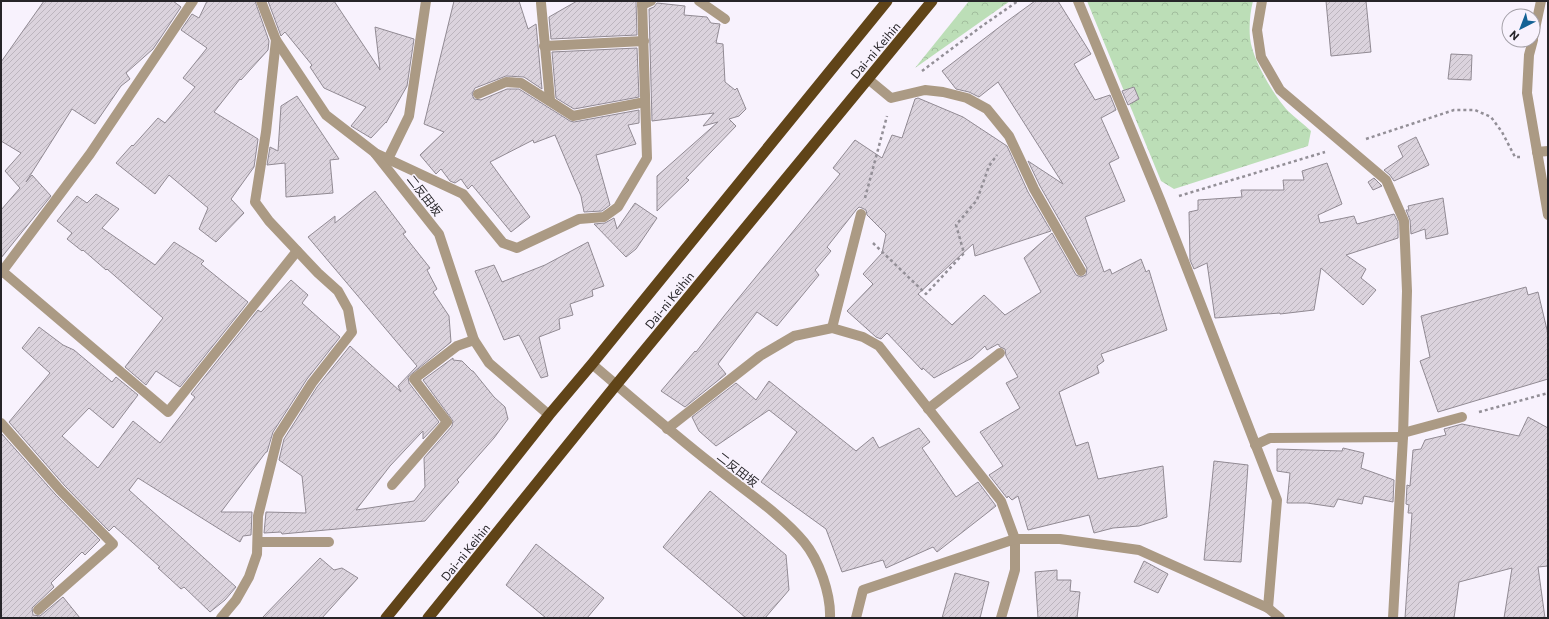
<svg xmlns="http://www.w3.org/2000/svg" width="1549" height="619" viewBox="0 0 1549 619" font-family="Commissioner,'Noto Sans JP',sans-serif">
  <defs>
    <pattern id="forest-crowns" width="20" height="18" patternUnits="userSpaceOnUse"><rect width="20" height="18" fill="#bcdeb7"/><path d="M2 6a3 3 0 1 1 6 0M12 15a3 3 0 1 1 6 0" fill="none" stroke="#a2be9d"/></pattern>
    <pattern id="building-hatch" width="6" height="6" patternUnits="userSpaceOnUse"><rect width="6" height="6" fill="#dbd3dd"/><path d="M-1 1l2-2M0 6l6-6M5 7l2-2" fill="none" stroke="#bcb5be"/></pattern>
  </defs>
  <rect width="100%" height="100%" fill="#f8f2fd"/>
  <!-- forest -->
  <g fill="url(#forest-crowns)">
    <polygon points="969,1 1010,1 915,68"/>
    <path d="M1087,1h166c-3,11 -4,25 -3,37 2,21 24,58 38,73 7,7 16,13 23,20l-3,15 -134,43 -13,-8z"/>
  </g>
  <!-- building -->
  <g fill="url(#building-hatch)" stroke="#918a93">
    <polygon points="44,1 173,1 181,7 153,49 126,73 130,79 121,86 95,124 72,109 26,182 32,175 51,196 1,258 1,210 20,188 5,171 21,153 1,141 1,62"/>
    <polygon points="207,1 255,1 269,41 268,50 241,80 240,79 214,112 258,139 254,167 231,199 244,213 216,242 199,229 208,208 169,175 155,194 116,163 132,145 133,146 158,118 165,123 195,87 183,78 207,48 181,30 192,14 199,18"/>
    <polygon points="268,1 334,1 380,70 375,27 414,39 407,86 386,123 386,122 371,138 351,126 366,107 324,88 310,67 312,65 285,32 281,36"/>
    <polygon points="454,1 519,1 528,29 536,24 542,89 524,77 506,76 475,88 472,94 474,99 481,100 507,89 519,89 570,121 574,122 639,110 639,123 628,125 636,144 596,155 610,205 602,211 584,212 581,196 555,135 534,143 533,140 490,162 530,217 511,232 472,185 468,189 461,179 455,183 450,181 441,169 436,174 420,155 444,132 424,124"/>
    <polygon points="577,1 636,1 637,35 551,39 549,17"/>
    <polygon points="1035,1 1058,1 1091,54 1074,64 1095,100 1110,95 1116,110 1101,118 1119,158 1109,163 1125,201 1085,217 1104,272 1110,269 1112,274 1141,259 1146,272 1149,270 1167,330 1101,354 1104,361 1097,366 1099,373 1059,392 1076,446 1088,442 1098,479 1163,466 1167,517 1139,526 1113,528 1094,533 1089,515 1028,530 1018,496 1012,500 1008,496 1007,498 989,475 1003,466 980,432 1020,408 1006,383 1018,377 1006,356 1005,349 1000,347 998,344 987,350 985,346 972,358 934,378 923,368 922,370 887,333 881,339 876,337 847,311 873,284 863,274 882,253 886,234 867,215 866,210 862,208 859,207 856,210 827,247 831,251 815,270 819,275 777,326 757,312 718,364 726,374 685,407 661,391 695,351 696,352 724,316 840,174 833,168 855,140 882,158 892,135 902,138 915,99 918,98 963,117 1007,146 1028,192 1051,231 975,256 973,244 918,294 952,325 984,295 1005,315 1041,292 1024,258 1052,233 1076,275 1081,277 1086,275 1087,268 1040,186 1028,161 1063,184 998,82 979,97 969,92 956,89 942,71 1006,22"/>
    <polygon points="1326,1 1366,1 1371,52 1331,56"/>
    <polygon points="657,3 685,6 684,15 707,17 711,23 720,24 716,43 723,44 725,82 735,90 737,88 746,109 739,116 729,119 736,126 686,178 689,180 657,211 657,176 718,122 703,126 714,113 652,121 649,9 654,7"/>
    <polygon points="637,48 639,97 574,109 556,98 552,52"/>
    <polygon points="1451,54 1472,55 1471,80 1448,79"/>
    <polygon points="1134,87 1139,99 1128,105 1122,91"/>
    <polygon points="297,96 339,159 330,160 333,193 286,197 285,163 267,165 270,147 278,151 281,106"/>
    <polygon points="1416,137 1429,165 1394,181 1390,175 1384,170 1403,157 1398,146"/>
    <polygon points="1327,163 1342,204 1318,215 1320,223 1354,216 1357,224 1394,214 1398,222 1398,238 1346,255 1366,269 1361,278 1376,290 1363,305 1321,268 1314,310 1280,314 1280,313 1215,318 1207,263 1194,269 1190,260 1189,212 1198,210 1198,200 1242,197 1241,190 1284,190 1283,180 1304,180 1302,171"/>
    <polygon points="1374,178 1382,186 1373,190 1368,182"/>
    <polygon points="375,191 406,232 403,234 430,268 427,270 437,289 433,292 449,316 451,342 408,377 409,383 439,422 423,439 423,431 420,434 390,466 356,510 414,501 425,487 424,458 452,426 453,421 423,380 453,358 453,360 462,361 472,371 473,371 494,397 505,407 508,419 494,438 457,480 459,482 425,521 282,534 281,532 264,533 266,512 306,513 302,476 279,460 284,439 317,387 350,346 401,392 398,386 417,366 308,237 335,216 335,223"/>
    <polygon points="96,194 119,209 102,228 155,265 174,242 204,261 201,264 248,302 180,387 156,371 146,385 125,367 163,318 107,269 106,270 83,250 82,251 67,239 72,233 57,221 77,196 87,203"/>
    <polygon points="1443,198 1448,234 1426,239 1425,229 1411,234 1410,220 1406,210 1409,210 1408,206"/>
    <polygon points="635,203 657,218 636,249 626,257 594,224 605,223 614,218 617,229"/>
    <polygon points="588,242 604,286 592,290 593,296 570,304 573,315 559,319 560,329 539,337 548,376 541,378 519,335 504,340 475,271 494,265 502,282 545,265"/>
    <polygon points="291,280 308,295 302,303 340,337 307,379 273,432 267,452 266,452 221,512 252,512 251,535 243,536 240,542 138,478 129,490 236,587 225,600 210,612 184,587 181,589 158,568 160,567 114,526 109,531 65,486 9,422 50,373 22,348 39,327 63,345 74,350 112,382 116,377 138,395 113,428 89,408 62,436 98,468 133,421 160,443 195,397 191,394 258,310 261,312"/>
    <polygon points="1526,287 1528,295 1538,292 1548,334 1548,379 1438,412 1420,361 1430,357 1421,316"/>
    <polygon points="769,381 856,451 873,437 879,448 919,428 930,442 922,448 956,497 978,482 996,506 937,552 933,547 886,568 883,560 842,572 826,529 761,482 797,432 769,410 716,446 699,431 692,417 736,383 756,400"/>
    <polygon points="1528,417 1548,428 1548,566 1538,567 1545,618 1504,618 1512,568 1459,582 1454,618 1405,618 1412,513 1408,513 1409,505 1406,504 1407,485 1410,486 1413,450 1421,449 1425,440 1446,435 1444,429 1462,424 1519,436"/>
    <polygon points="1,433 55,494 100,540 85,555 82,552 51,583 54,587 32,608 33,615 40,616 63,597 80,618 1,618"/>
    <polygon points="1343,448 1364,453 1361,468 1394,480 1393,502 1364,496 1362,504 1338,499 1334,507 1307,503 1287,503 1290,473 1277,471 1277,449 1342,451"/>
    <polygon points="1214,461 1248,465 1241,562 1204,560"/>
    <polygon points="710,491 786,555 789,590 765,618 746,618 663,547"/>
    <polygon points="536,544 604,598 587,618 546,618 506,585"/>
    <polygon points="320,558 334,570 342,568 358,578 322,618 262,618"/>
    <polygon points="1144,561 1168,574 1158,593 1134,582"/>
    <polygon points="1057,570 1057,580 1071,580 1070,591 1080,592 1077,618 1038,618 1035,572"/>
    <polygon points="955,573 989,582 980,618 942,618"/>
  </g>
  <g fill="none" stroke-linecap="round" stroke-linejoin="round">
    <!-- path -->
    <g stroke="#938f97" stroke-width="2.5" stroke-dasharray="3 3" stroke-linecap="butt">
      <polyline points="922,71 982,26 1018,1"/>
      <polyline points="1366,139 1454,110 1475,110 1491,117 1502,132 1515,157 1520,157"/>
      <polyline points="1179,196 1325,152"/>
      <polyline points="865,198 887,116"/>
      <polyline points="873,243 926,294 964,253 956,225 977,200 989,166 997,155"/>
      <polyline points="1479,412 1548,393"/>
    </g>
    <!-- service -->
    <g stroke="#ab9a84" stroke-width="10">
      <polyline points="699,1 725,19"/>
      <polyline points="541,3 550,100"/>
      <polyline points="642,5 651,1"/>
      <polyline points="544,46 644,41"/>
      <polyline points="868,79 891,98 925,90 943,92 967,98 987,109 1009,136 1034,189 1081,271"/>
      <polyline points="478,94 506,82 521,83 573,116 645,102"/>
      <polyline points="1537,152 1548,151"/>
      <polyline points="388,159 409,116 426,1"/>
      <polyline points="2,271 168,412 297,251"/>
      <polyline points="928,409 1000,353"/>
      <polyline points="1,423 60,490 113,544 38,610"/>
      <polyline points="258,542 329,542"/>
    </g>
    <!-- minor -->
    <g stroke="#ab9a84" stroke-width="10">
      <polyline points="261,1 276,40 326,115 374,152 439,234 474,340 489,363 549,415"/>
      <polyline points="1078,1 1161,202 1277,500 1268,608"/>
      <polyline points="1262,1 1257,30 1261,57 1280,90 1386,180 1404,221 1407,291 1403,437 1393,618"/>
      <polyline points="375,153 463,194 503,243 517,248 579,219 604,217 618,207 647,158 642,1"/>
      <polyline points="1,273 90,154 193,1"/>
      <polyline points="832,328 861,214"/>
      <polyline points="667,429 760,356 794,336 832,328 863,337 879,346 1001,501 1015,539 1015,570 1001,618"/>
      <polyline points="1403,433 1462,417"/>
      <polyline points="1255,445 1270,438 1403,437"/>
      <polyline points="392,485 447,422 414,379 457,346 474,340"/>
      <polyline points="221,618 236,600 249,577 257,554 258,516 278,436 312,383 352,332 348,309 338,291 318,273 269,221 255,202 266,132 276,40"/>
      <polyline points="856,618 863,590 1015,539 1060,539 1139,550 1268,608 1280,618"/>
    </g>
    <!-- tertiary -->
    <g stroke="#ab9a84" stroke-width="10">
      <polyline points="1533,38 1541,1"/>
      <polyline points="1533,40 1529,55 1527,93 1548,215"/>
      <path d="M592,364c40,34 80,69 121,101 29,24 67,48 91,77 15,18 27,52 26,76"/>
    </g>
    <!-- trunk -->
    <g stroke="#604418" stroke-width="11">
      <polyline points="386,618 477,506 549,415 592,364 887,1"/>
      <polyline points="428,618 616,385 932,1"/>
    </g>
  </g>
  <g text-anchor="middle" dominant-baseline="central" stroke-width="3" stroke-linejoin="round" paint-order="stroke">
    <!-- street labels -->
    <g font-size="12" fill="#272529" stroke="#f8f2fd">
      <text transform="translate(875 50) rotate(-50)">Dai-ni Keihin</text>
      <text transform="translate(425 195) rotate(52)">二反田坂</text>
      <text transform="translate(669 300) rotate(-51)">Dai-ni Keihin</text>
      <text transform="translate(738 469) rotate(38)">二反田坂</text>
      <text transform="translate(465 552) rotate(-51)">Dai-ni Keihin</text>
    </g>
  </g>
  <!-- border -->
  <rect width="1549" height="619" fill="none" stroke="#272529" stroke-width="4"/>
  <!-- north arrow -->
  <g transform="translate(1521 28) rotate(222)"><circle r="19" fill="#f8f2fd" stroke="#a4a0a8"/>
  <path d="M0-3L7 15L0 10L-7 15Z" fill="#146295"/>
  <text y="-6" font-size="11" font-weight="bold" text-anchor="middle" fill="#272529">N</text>
  </g>
</svg>
